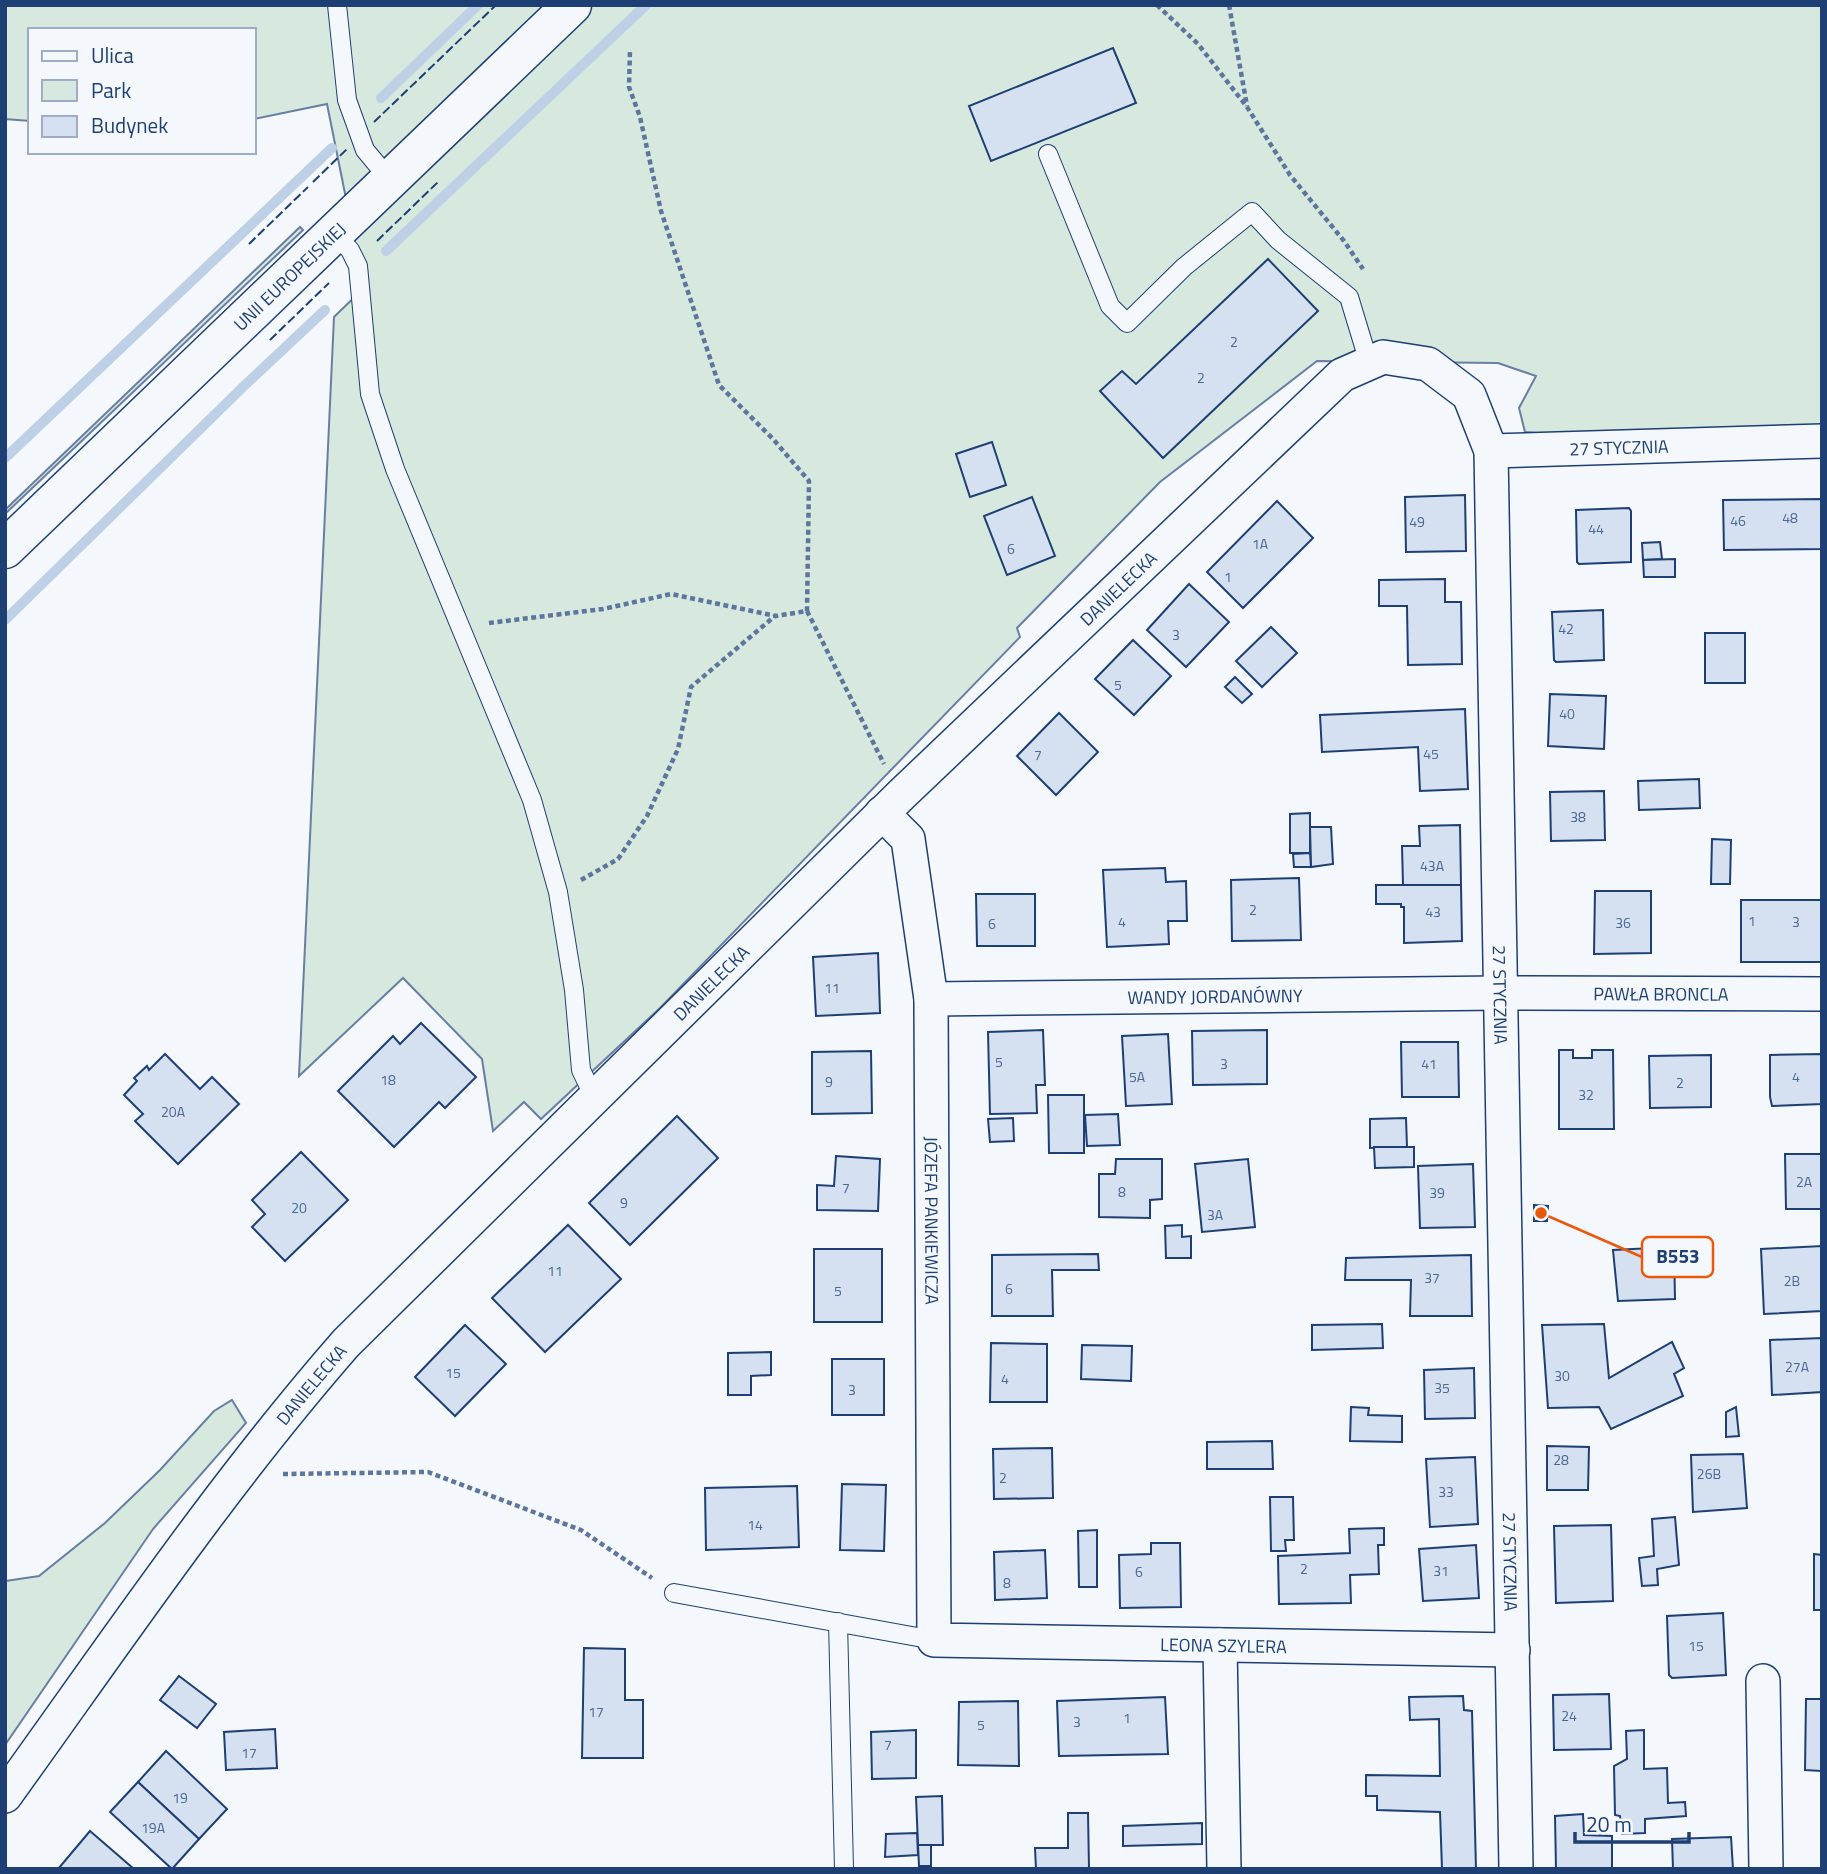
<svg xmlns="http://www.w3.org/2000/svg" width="1827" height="1874" viewBox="0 0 1827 1874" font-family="'Titillium Web',sans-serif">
  <rect width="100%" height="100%" fill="#f4f7fb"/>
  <!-- green -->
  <g fill="#d7e8df" stroke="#687fa3" stroke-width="2">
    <polygon points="5,5 1822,5 1822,429 1586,437 1525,432 1519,408 1536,376 1498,363 1317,361 1160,482 1017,628 1020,637 660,1008 541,1119 524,1102 493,1131 482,1059 403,978 299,1076 334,317 364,288 327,104 254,119 254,30 30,30 30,121 5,119"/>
    <polygon points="300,227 303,230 5,514 5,510"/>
    <polygon points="232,1400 246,1423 153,1529 5,1745 5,1581 39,1576 105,1523 160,1470 214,1411"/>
  </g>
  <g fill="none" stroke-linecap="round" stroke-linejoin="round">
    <!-- stream -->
    <g stroke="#bed0e5" stroke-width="10">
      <polyline points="381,98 478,5"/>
      <polyline points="386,251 646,5"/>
      <polyline points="5,458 332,148"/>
      <polyline points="5,620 244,386 325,310"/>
    </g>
  </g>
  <!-- building -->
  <g fill="#d5e0f0" stroke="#1d3f73" stroke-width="2">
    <polygon points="1113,48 1136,103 991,161 969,106"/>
    <polygon points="1268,259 1318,311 1163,458 1100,391 1122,371 1136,384"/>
    <polygon points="992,442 1006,485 970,497 956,454"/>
    <polygon points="1465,495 1466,551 1406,552 1405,497"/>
    <polygon points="1032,497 1055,556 1007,575 984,516"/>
    <polygon points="1822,499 1822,549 1724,550 1723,500"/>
    <polygon points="1277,501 1313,538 1243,608 1207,572"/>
    <polygon points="1629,508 1631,511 1631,562 1579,564 1577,562 1576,510"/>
    <polygon points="1660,542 1662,559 1643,560 1642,543"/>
    <polygon points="1675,559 1675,577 1644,577 1643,560"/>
    <polygon points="1445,579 1445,602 1461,602 1462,664 1408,665 1407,606 1379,606 1379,580"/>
    <polygon points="1189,584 1229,622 1186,667 1147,630"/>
    <polygon points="1603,610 1604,660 1556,662 1554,660 1552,612"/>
    <polygon points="1271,627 1297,653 1262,687 1236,661"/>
    <rect x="1705" y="633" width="40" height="50"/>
    <polygon points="1133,640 1171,676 1134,715 1095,679"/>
    <polygon points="1235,677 1252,694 1242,703 1225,687"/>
    <polygon points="1550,694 1606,696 1604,749 1548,746"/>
    <polygon points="1465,709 1468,789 1420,791 1418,747 1322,752 1320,715"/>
    <polygon points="1059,713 1098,752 1056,795 1017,756"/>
    <polygon points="1699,779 1700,808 1639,810 1638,781"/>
    <polygon points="1604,791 1605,840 1551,841 1550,792"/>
    <polygon points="1310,813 1310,853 1290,853 1290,814"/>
    <polygon points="1460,825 1461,885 1403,885 1402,846 1420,846 1419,826"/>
    <polygon points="1310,827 1331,827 1333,864 1311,867"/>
    <polygon points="1712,839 1731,840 1730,884 1711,884"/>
    <polygon points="1310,853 1311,867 1294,867 1293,854"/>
    <polygon points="1165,868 1166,882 1186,881 1187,921 1168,921 1169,944 1107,947 1103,870"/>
    <polygon points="1299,878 1301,940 1232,941 1231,880"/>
    <polygon points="1376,885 1461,885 1462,941 1404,943 1404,907 1401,907 1401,904 1376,904"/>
    <polygon points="1595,891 1651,891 1651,953 1594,954"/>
    <polygon points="976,894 1035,894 1035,946 977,946"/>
    <rect x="1741" y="900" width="81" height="62"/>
    <polygon points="878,953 880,1013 816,1016 813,957"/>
    <polygon points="421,1023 476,1077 445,1108 439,1102 394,1147 338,1091 393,1036 400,1044"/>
    <polygon points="1043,1030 1045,1085 1036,1085 1037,1113 990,1114 988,1032"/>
    <polygon points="1267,1030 1267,1084 1193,1085 1192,1031"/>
    <polygon points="1168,1034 1172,1104 1126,1106 1122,1036"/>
    <polygon points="1401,1042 1458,1042 1459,1097 1402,1097"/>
    <polygon points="1559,1050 1573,1050 1573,1058 1592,1058 1592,1050 1613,1050 1614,1129 1559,1129"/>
    <polygon points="871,1051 872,1113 812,1114 812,1052"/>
    <polygon points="165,1054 200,1089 212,1077 239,1104 178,1164 135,1121 143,1114 124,1095 137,1081 134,1078 147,1066 149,1070"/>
    <polygon points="1822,1054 1822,1104 1772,1106 1770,1097 1770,1055"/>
    <polygon points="1711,1055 1711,1107 1650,1108 1649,1056"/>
    <polygon points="1048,1095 1084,1095 1084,1153 1049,1153"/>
    <polygon points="1118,1114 1120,1145 1087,1146 1085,1115"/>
    <polygon points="677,1116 718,1158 630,1245 589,1203"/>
    <polygon points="1013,1118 1014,1141 990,1142 988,1119"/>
    <polygon points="1406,1118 1407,1147 1370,1148 1370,1119"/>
    <polygon points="1374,1147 1414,1147 1414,1167 1375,1168"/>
    <polygon points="301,1152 348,1200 285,1261 252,1227 265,1214 252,1200"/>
    <polygon points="1785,1154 1822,1154 1822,1209 1786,1209"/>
    <polygon points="836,1156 880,1159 878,1211 817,1210 817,1185 834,1186"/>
    <polygon points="1116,1159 1162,1159 1162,1199 1150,1200 1150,1218 1099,1217 1099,1174 1115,1174"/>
    <polygon points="1248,1159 1255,1227 1202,1232 1195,1164"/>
    <polygon points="1473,1164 1475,1227 1420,1228 1418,1166"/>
    <polygon points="1534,1205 1548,1206 1547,1221 1534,1221"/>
    <polygon points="568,1225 621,1279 545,1352 492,1298"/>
    <polygon points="1182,1225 1182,1237 1191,1236 1191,1258 1166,1258 1165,1226"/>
    <polygon points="1822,1246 1822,1311 1764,1314 1761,1249"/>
    <polygon points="1674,1247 1675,1299 1618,1301 1613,1250"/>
    <rect x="814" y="1249" width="68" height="73"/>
    <polygon points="1098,1254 1099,1270 1052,1270 1053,1316 992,1316 992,1255"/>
    <polygon points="1471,1255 1472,1316 1410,1316 1411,1280 1345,1280 1346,1258"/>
    <polygon points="1382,1324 1383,1348 1312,1350 1312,1325"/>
    <polygon points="1604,1324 1609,1378 1672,1342 1684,1368 1674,1374 1683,1396 1611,1429 1599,1407 1548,1408 1542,1325"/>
    <polygon points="465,1325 506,1364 455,1416 415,1377"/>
    <polygon points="1822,1338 1822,1392 1772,1395 1770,1340"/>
    <polygon points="991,1343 1047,1344 1047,1402 990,1402"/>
    <polygon points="1082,1345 1132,1346 1131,1381 1081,1379"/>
    <polygon points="771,1352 771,1375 751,1376 751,1395 728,1395 728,1353"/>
    <rect x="832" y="1359" width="52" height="56"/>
    <polygon points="1474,1368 1475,1418 1425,1419 1424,1370"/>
    <polygon points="1351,1407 1369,1408 1368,1415 1402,1416 1402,1442 1350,1441"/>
    <polygon points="1736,1407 1739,1436 1726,1437 1726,1412"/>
    <polygon points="1272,1441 1273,1469 1207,1469 1207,1442"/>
    <polygon points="1547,1446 1589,1447 1588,1490 1547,1490"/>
    <polygon points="1052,1448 1053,1498 994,1499 993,1449"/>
    <polygon points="1743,1454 1747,1508 1693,1512 1691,1455"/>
    <polygon points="1475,1457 1478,1524 1430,1527 1426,1459"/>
    <polygon points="842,1484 886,1485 884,1551 840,1550"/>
    <polygon points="797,1486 799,1547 706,1550 705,1488"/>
    <polygon points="1270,1497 1293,1497 1294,1540 1285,1540 1286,1551 1271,1551"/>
    <polygon points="1675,1517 1679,1565 1657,1569 1658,1585 1642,1586 1639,1558 1654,1556 1652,1519"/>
    <polygon points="1611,1525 1613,1601 1556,1603 1554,1526"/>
    <polygon points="1384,1528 1384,1545 1378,1545 1379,1574 1350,1575 1351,1603 1279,1604 1278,1556 1350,1553 1349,1529"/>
    <polygon points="1097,1530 1097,1587 1079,1587 1078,1531"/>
    <polygon points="1151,1543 1180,1543 1181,1607 1120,1608 1119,1555 1151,1554"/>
    <polygon points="1476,1545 1479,1598 1423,1601 1419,1549"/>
    <polygon points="1045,1550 1047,1598 995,1600 994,1552"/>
    <polygon points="1814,1554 1822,1555 1822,1610 1814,1610"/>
    <polygon points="1723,1613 1726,1675 1672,1678 1669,1675 1667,1616"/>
    <polygon points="584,1648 625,1649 625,1700 643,1700 643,1758 582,1758"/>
    <polygon points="179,1676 216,1704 197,1728 160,1700"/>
    <polygon points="1609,1694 1611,1749 1554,1750 1553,1695"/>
    <polygon points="1463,1696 1464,1710 1472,1711 1476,1869 1442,1869 1440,1812 1377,1810 1377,1796 1366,1796 1366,1775 1440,1776 1439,1719 1410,1720 1409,1697"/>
    <polygon points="1165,1697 1168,1754 1059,1756 1057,1701"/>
    <polygon points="1806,1699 1822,1699 1821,1771 1805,1770"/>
    <polygon points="1018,1701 1019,1766 958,1765 959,1702"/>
    <polygon points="275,1729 277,1768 226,1770 224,1732"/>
    <polygon points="916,1730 916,1778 872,1779 871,1732"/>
    <polygon points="1644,1730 1644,1769 1667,1768 1668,1803 1685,1802 1686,1816 1645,1819 1645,1833 1622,1834 1620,1816 1615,1815 1614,1766 1627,1759 1626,1731"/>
    <polygon points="166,1751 227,1809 199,1839 138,1782"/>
    <polygon points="138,1782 199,1839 172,1869 110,1812"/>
    <polygon points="942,1796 943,1845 918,1845 916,1797"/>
    <polygon points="1068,1813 1088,1813 1089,1868 1036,1869 1035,1848 1068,1848"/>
    <polygon points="1583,1814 1584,1835 1612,1836 1612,1869 1556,1869 1555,1816"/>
    <polygon points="1202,1823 1202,1844 1123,1846 1123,1826"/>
    <polygon points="90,1831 134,1869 58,1869"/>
    <polygon points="917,1833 918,1855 885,1857 886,1834"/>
    <polygon points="1731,1837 1733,1869 1673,1869 1672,1839"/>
    <polygon points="918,1845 931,1845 931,1866 919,1866"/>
  </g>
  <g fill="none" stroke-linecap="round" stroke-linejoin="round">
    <defs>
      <g id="service">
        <polyline points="337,5 347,100 365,150 390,180"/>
        <polyline points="1048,154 1110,306 1127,323 1184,267 1252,212 1278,240 1349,297 1369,363"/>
        <polyline points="334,233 350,250 358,266 370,394 395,469 532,800 558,892 574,990 581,1070 594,1097"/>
        <polyline points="674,1593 934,1640"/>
        <polyline points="838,1622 844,1869"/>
      </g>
      <g id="minor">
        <path id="s1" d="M1491,451l331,-10"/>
        <path id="s2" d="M882,813l26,26 23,160 3,641 579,10"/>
        <path id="s3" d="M931,999l569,-6 322,1"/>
        <polyline points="1220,1645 1224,1869"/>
        <polyline points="1763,1681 1766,1869"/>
        <path id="s4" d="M5,1796c111,-154 216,-310 341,-453l555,-548 441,-420 41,-18 45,7 41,31 22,56 25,1418"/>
      </g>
      <g id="tertiary">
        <path id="s5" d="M5,549l567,-544"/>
      </g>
    </defs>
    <!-- service casing -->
    <use href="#service" stroke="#1d3f73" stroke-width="20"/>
    <!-- minor casing -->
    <use href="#minor" stroke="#1d3f73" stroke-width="36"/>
    <!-- tertiary casing -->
    <use href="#tertiary" stroke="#1d3f73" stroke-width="41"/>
    <!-- path -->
    <g stroke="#5e769c" stroke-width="4.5" stroke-dasharray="5 3.5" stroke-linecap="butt">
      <polyline points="1157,5 1198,44 1247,107 1290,175 1344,241 1363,269"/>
      <polyline points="1229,5 1247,106"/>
      <polyline points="807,611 884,764"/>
      <polyline points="489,623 603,609 671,594 776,616 807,611 809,481 773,439 719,385 661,211 640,117 629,87 630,50"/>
      <polyline points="581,880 618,859 647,816 678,749 691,687 775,616"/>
      <polyline points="283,1474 428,1472 581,1530 652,1578"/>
    </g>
    <!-- service -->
    <use href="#service" stroke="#f4f7fb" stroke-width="18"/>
    <!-- minor -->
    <use href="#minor" stroke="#f4f7fb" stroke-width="33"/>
    <!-- tertiary -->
    <use href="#tertiary" stroke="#f4f7fb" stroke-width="38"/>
    <!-- fence -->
    <g stroke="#1d3f73" stroke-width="2" stroke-dasharray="9 3.5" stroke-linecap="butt">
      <polyline points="374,122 496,5"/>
      <polyline points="313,182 347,149"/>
      <polyline points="377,241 438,182"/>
      <polyline points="249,244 308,187"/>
      <polyline points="270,340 329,283"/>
    </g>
  </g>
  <g text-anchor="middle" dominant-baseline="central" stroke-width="5" stroke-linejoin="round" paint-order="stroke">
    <!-- number labels -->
    <g font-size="14" fill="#4b6792">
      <text x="1234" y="341">2</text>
      <text x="1201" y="377">2</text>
      <text x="1790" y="517">48</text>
      <text x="1738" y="520">46</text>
      <text x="1417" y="521">49</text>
      <text x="1596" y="528">44</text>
      <text x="1260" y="543">1A</text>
      <text x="1011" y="548">6</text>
      <text x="1228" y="576">1</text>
      <text x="1566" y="628">42</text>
      <text x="1176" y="634">3</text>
      <text x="1118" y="684">5</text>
      <text x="1567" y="713">40</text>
      <text x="1431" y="753">45</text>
      <text x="1038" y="754">7</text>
      <text x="1578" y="816">38</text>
      <text x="1432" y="865">43A</text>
      <text x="1253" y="909">2</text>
      <text x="1433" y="911">43</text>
      <text x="1752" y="920">1</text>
      <text x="1122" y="921">4</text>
      <text x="1796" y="921">3</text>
      <text x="1623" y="922">36</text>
      <text x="992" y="923">6</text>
      <text x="832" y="987">11</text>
      <text x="999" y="1061">5</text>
      <text x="1224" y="1063">3</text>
      <text x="1429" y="1063">41</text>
      <text x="1137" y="1076">5A</text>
      <text x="1796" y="1076">4</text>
      <text x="388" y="1079">18</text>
      <text x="829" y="1081">9</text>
      <text x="1680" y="1082">2</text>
      <text x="1586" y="1094">32</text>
      <text x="173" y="1111">20A</text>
      <text x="1804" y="1181">2A</text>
      <text x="846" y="1187">7</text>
      <text x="1122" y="1191">8</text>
      <text x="1437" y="1192">39</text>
      <text x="624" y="1202">9</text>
      <text x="299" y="1207">20</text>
      <text x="1215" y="1214">3A</text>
      <text x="555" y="1270">11</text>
      <text x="1432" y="1277">37</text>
      <text x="1792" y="1280">2B</text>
      <text x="1009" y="1288">6</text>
      <text x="838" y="1290">5</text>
      <text x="1797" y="1366">27A</text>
      <text x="453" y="1372">15</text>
      <text x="1562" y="1375">30</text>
      <text x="1005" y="1378">4</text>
      <text x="1442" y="1387">35</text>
      <text x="852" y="1389">3</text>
      <text x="1561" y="1459">28</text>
      <text x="1709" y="1473">26B</text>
      <text x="1003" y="1477">2</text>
      <text x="1446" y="1491">33</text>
      <text x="755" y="1524">14</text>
      <text x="1304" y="1568">2</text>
      <text x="1441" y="1570">31</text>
      <text x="1139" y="1571">6</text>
      <text x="1007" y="1582">8</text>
      <text x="1696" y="1645">15</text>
      <text x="596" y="1711">17</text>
      <text x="1569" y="1715">24</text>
      <text x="1127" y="1717">1</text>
      <text x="1077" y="1721">3</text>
      <text x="981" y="1724">5</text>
      <text x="888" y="1744">7</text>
      <text x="249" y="1752">17</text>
      <text x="180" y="1797">19</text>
      <text x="153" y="1827">19A</text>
    </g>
    <!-- street labels -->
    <g font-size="18" fill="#1d3f73" stroke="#f4f7fb">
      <text stroke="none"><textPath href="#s5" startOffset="394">UNII EUROPEJSKIEJ</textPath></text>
      <text stroke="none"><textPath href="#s1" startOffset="128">27 STYCZNIA</textPath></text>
      <text stroke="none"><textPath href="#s4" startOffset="1647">DANIELECKA</textPath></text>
      <text stroke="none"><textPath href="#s4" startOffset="1080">DANIELECKA</textPath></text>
      <text stroke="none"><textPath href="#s3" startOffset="730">PAWŁA BRONCLA</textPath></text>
      <text stroke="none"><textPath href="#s4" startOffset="2702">27 STYCZNIA</textPath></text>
      <text stroke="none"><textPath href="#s3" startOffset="284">WANDY JORDANÓWNY</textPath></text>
      <text stroke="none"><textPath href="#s2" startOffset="420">JÓZEFA PANKIEWICZA</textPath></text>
      <text stroke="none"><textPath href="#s4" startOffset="513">DANIELECKA</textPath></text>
      <text stroke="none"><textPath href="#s4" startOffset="3269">27 STYCZNIA</textPath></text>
      <text stroke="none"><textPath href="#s2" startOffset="1129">LEONA SZYLERA</textPath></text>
    </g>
  </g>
  <!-- callouts -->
  <path fill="none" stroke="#e8590c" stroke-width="2.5" d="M1541 1213L1642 1257"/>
  <circle fill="#e8590c" stroke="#f4f7fb" stroke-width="2.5" cx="1541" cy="1213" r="7"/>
  <rect fill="#f4f7fb" stroke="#e8590c" stroke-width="2.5" x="1642" y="1237" width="71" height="40" rx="7"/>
  <g font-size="19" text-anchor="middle" font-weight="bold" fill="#1d3f73">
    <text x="1678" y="1263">B553</text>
  </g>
  <!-- border -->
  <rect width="1827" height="1874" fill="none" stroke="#1d3f73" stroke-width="14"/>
  <!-- legend -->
  <rect x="28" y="28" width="228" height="126" fill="#f4f7fb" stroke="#9eadc5" stroke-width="2"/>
  <rect x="42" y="51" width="35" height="10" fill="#f4f7fb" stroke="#9eadc5" stroke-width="2"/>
  <text x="91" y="63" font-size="21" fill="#1d3f73">Ulica</text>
  <rect x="42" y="80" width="35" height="21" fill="#d7e8df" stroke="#9eadc5" stroke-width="2"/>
  <text x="91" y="98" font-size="21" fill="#1d3f73">Park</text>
  <rect x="42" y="116" width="35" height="21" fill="#d5e0f0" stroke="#9eadc5" stroke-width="2"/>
  <text x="91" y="133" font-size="21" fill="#1d3f73">Budynek</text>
  <!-- scale -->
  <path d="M1575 1832v10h114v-10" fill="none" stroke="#1d3f73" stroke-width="3.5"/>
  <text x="1586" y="1832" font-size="21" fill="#1d3f73" stroke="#f4f7fb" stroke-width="5" paint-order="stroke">20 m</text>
</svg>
